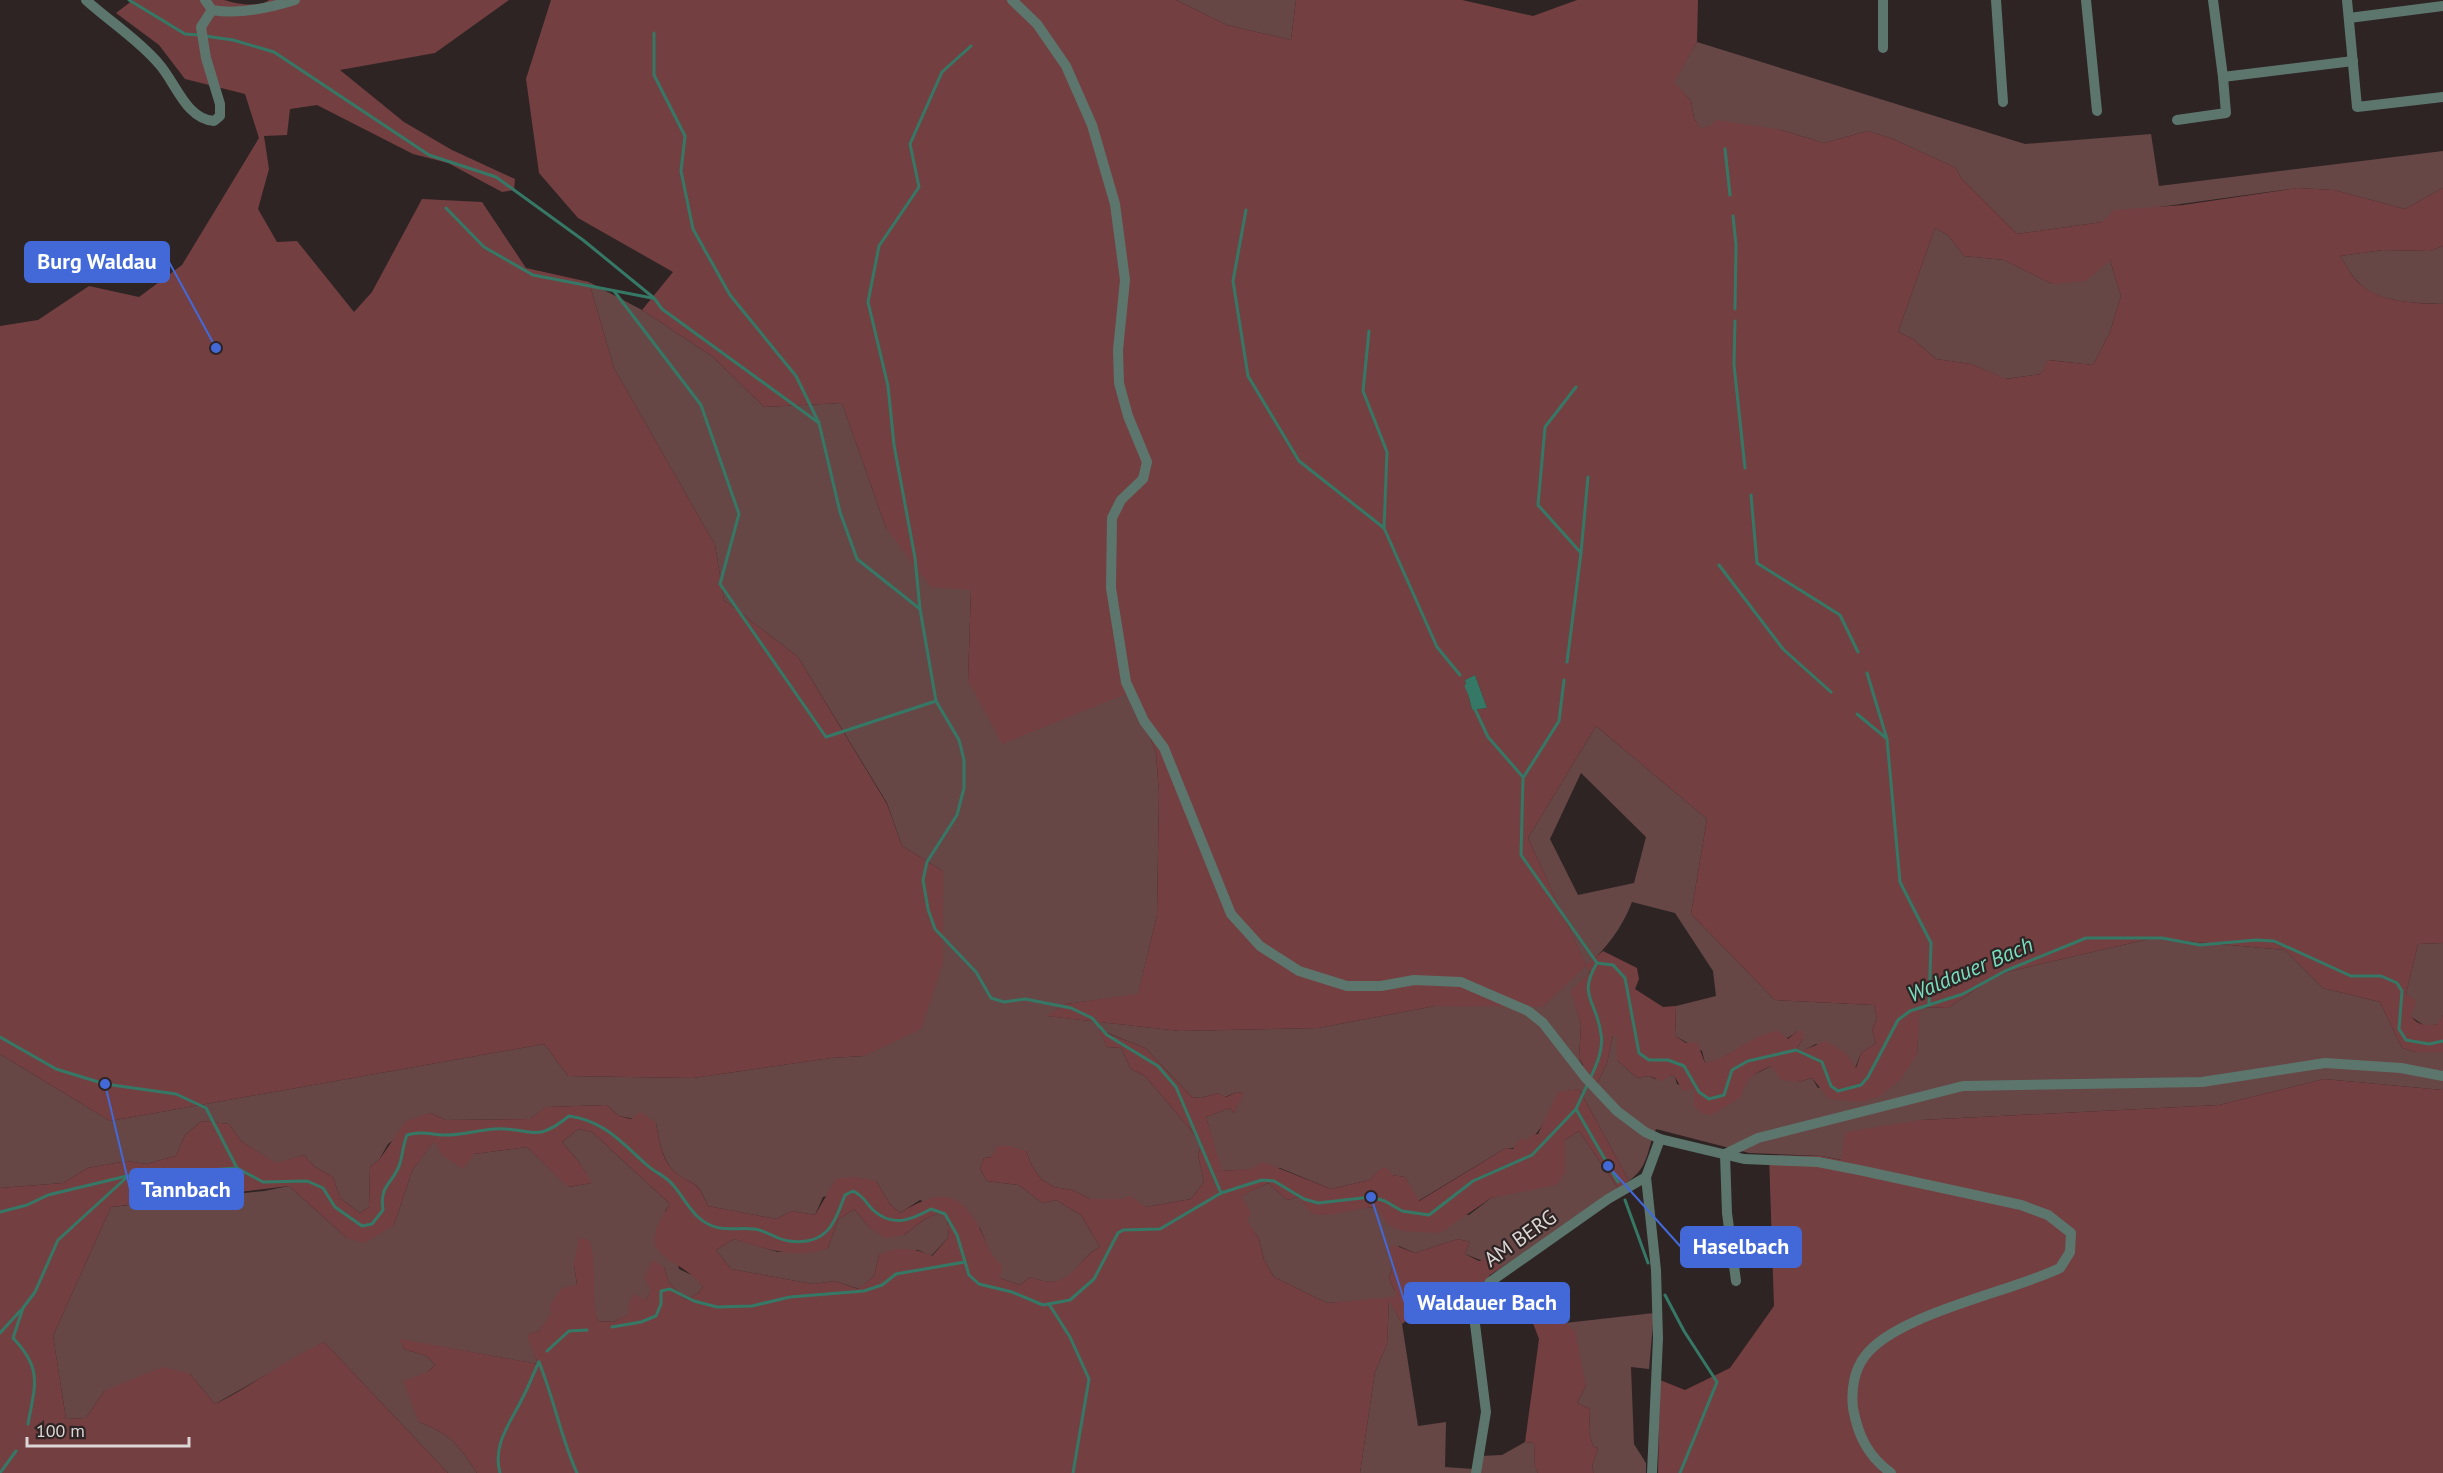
<svg xmlns="http://www.w3.org/2000/svg" width="2443" height="1473" viewBox="0 0 2443 1473" font-family="'PT Sans',sans-serif">
  <rect width="100%" height="100%" fill="#2e2424"/>
  <!-- green -->
  <g fill="#674646" fill-rule="evenodd">
    <polygon points="1176,0 1296,0 1291,40 1227,25"/>
    <polygon points="1697,42 2025,144 2151,134 2159,186 2443,151 2443,188 2405,209 2334,190 2298,188 2159,207 2102,222 2017,234 1961,178 1956,168 1893,139 1868,131 1824,143 1781,130 1710,126 1700,129 1694,118 1691,101 1673,82"/>
    <polygon points="1935,228 1948,235 1964,256 2004,260 2052,284 2110,260 2121,296 2110,332 2093,365 2049,360 2041,374 2005,379 1971,364 1936,359 1913,339 1898,332"/>
    <path d="M2443,246v58c-26,-1 -65,-1 -84,-21 -8,-8 -13,-18 -19,-27l43,-6 47,1z"/>
    <path d="M589,282l53,28 71,47 51,50 78,-4 44,125 85,62 -3,90 165,11 23,62 3,40 -2,122 -19,80 -72,9 -19,12 133,15 138,-3 117,-22 82,-1 69,-39 -58,-128 68,-112 111,93 -16,95 84,86 99,5 3,14 -5,11 4,13 -15,10 -6,15 -39,-24 -17,9 -2,-5 6,-9 -1,-8h-5c-15,15 -37,12 -57,18 -14,5 -17,11 -35,14l-3,-12 -27,-15 1,-30 40,-10 -3,-25 -38,-58 -43,-11c-10,26 -25,45 -45,64l3,6 -18,19 9,34 -2,33 15,32 13,-27 6,-27h4v24l20,18 12,-2 6,3 15,-4 5,2 2,7 17,5v16l77,-39 27,16 14,-4 6,10 99,-34 2,-47 29,1 50,-34 155,-36 132,12 38,38 57,14 22,46 14,4h27v38l-119,-11 -105,26 -298,15 -79,40 -21,-4 -72,-3 -93,-24c-10,22 -6,36 -27,52l-50,-92 -21,4c-9,21 -23,58 -52,55l-88,53 -13,-24 -14,-2 -9,-7 -12,12 -39,9 -51,-21 -59,3 -15,-54 24,-9 4,5 9,-20 -6,-1 -12,5 -7,-4 -17,5 -9,-1 -47,-49 -45,-18 7,17 14,1 10,21 14,7 57,67 -4,12 6,27 -13,17 -45,8 -24,-8h-31l-19,-9 -18,-3 -13,-8 -9,-13 -6,-15 -42,7 -4,11 7,12 32,4 23,18 14,-3 25,15 19,32c-28,14 -25,47 -70,30l-10,8 -20,-7 -20,-50 -60,-28 -20,13 -10,-9 -14,-23 -53,16 -8,18 -23,-4 -16,8 -68,-13c-13,-33 -19,-18 -36,-37 -11,-13 -13,-30 -16,-46l-37,-7 -12,-11 -60,2 -17,12 -84,1 -16,-7 -42,31 -9,16 -9,7 -1,40 -9,6 -20,-15 -7,-21 -18,-10 -11,-12 -28,9 -35,-23 -12,-17 -27,-3 -17,14 -9,21 -30,8 -19,-3 -39,7 -25,15 -63,5v-134l110,67 434,-77 24,32 125,2 138,-20 33,-2 79,-185 -41,-25 -15,-43 -89,-146 -74,-57 -9,-55 -101,-177zM1581,773l65,64 -12,46 -56,12 -28,-56z"/>
    <polygon points="2443,943 2443,1015 2439,1024 2425,1026 2410,1016 2406,994 2418,944"/>
    <path d="M578,1129l14,3 78,72 -5,7 14,58 17,8 7,10 -6,7 -12,6 -17,-19 -4,-14 -18,33 -17,3v12l-16,7 -15,-1 -24,-57 3,21 -38,46 -11,4 10,29 -137,-24 3,9 23,7 8,9 -7,7 -9,50c30,11 41,24 58,51h-29l-124,-131 -109,62 -25,-30 -86,17 -18,27 -20,1 -13,-83 58,-129 153,-16 25,-5 58,52 47,-13 18,-54 22,-31 40,14 53,-7 42,40 22,-4 -12,-21 -17,-20z"/>
    <polygon points="1579,1131 1618,1188 1501,1268 1465,1254 1470,1242 1458,1239 1415,1253 1399,1246 1389,1278 1395,1291 1395,1297 1389,1299 1402,1324 1418,1426 1446,1422 1445,1467 1473,1469 1473,1473 1360,1473 1375,1372 1387,1344 1389,1299 1327,1303 1274,1277 1264,1260 1259,1239 1246,1220 1240,1196 1268,1183 1287,1200 1298,1197 1320,1215 1356,1208 1376,1207 1469,1215 1491,1198 1518,1191 1564,1152 1565,1140"/>
    <polygon points="854,1209 869,1227 904,1235 925,1219 938,1213 947,1218 949,1237 931,1256 918,1250 879,1255 874,1276 859,1289 835,1281 813,1284 731,1269 716,1250 734,1239 778,1252 828,1248 838,1220"/>
    <polygon points="1654,1313 1649,1369 1631,1367 1634,1444 1646,1463 1646,1473 1594,1473 1592,1467 1598,1448 1593,1446 1589,1432 1590,1409 1577,1403 1586,1386 1565,1323"/>
    <polygon points="1525,1442 1534,1443 1535,1466 1538,1473 1479,1473 1480,1456 1502,1455"/>
  </g>
  <!-- forest -->
  <g fill="#743f41" fill-rule="evenodd">
    <path d="M133,0h91c13,4 34,8 45,0h240l-74,53 -95,17 64,52 48,28 63,29 -1,11 -12,2 -54,-29 -35,-9 -96,-49 -27,4 -3,26 -23,1 5,33 -11,40 19,33 20,-1 57,71 18,-20 50,-93 60,3 44,66 63,14 25,86 101,177 9,55 74,57 89,147 15,42 41,25v92l-22,66 -57,27 -33,2 -138,20 -125,-2 -24,-32 -434,77 -110,-67v-728l38,-6 51,-34 50,11 43,-32 77,-127 -14,-44 -60,-15 -26,-34 -43,-32z"/>
    <path d="M551,0h625l51,25 64,15 5,-40h166l71,16 44,-16h121l-1,42 -23,40 17,19 3,17 6,10 10,-2 6,-6 65,10 43,13 44,-12 25,8 63,29 5,10 56,56 85,-12 13,-12 68,-5 115,-17 36,2 71,19 38,-21v58l-13,5 -47,-1 -43,6c6,9 12,21 20,28 21,19 56,19 83,20v639l-25,1 -12,50 10,7 -5,15c7,10 16,10 27,8l5,-9v37h-27l-14,-4 -22,-46 -57,-14 -38,-38 -132,-12 -155,36 -50,34 -28,-1 -3,47 -17,26 -20,16 -17,6 -34,-3 -17,-21 -14,4 -17,-2 -10,-14c-18,8 -25,12 -30,31l-30,18 -10,-2 -7,-8v-16l-11,2 -8,-14 -5,-2 -8,6 -13,-5 -12,2 -20,-18v-24h-4l-6,27 -13,27 -16,-16 5,-9 -4,-7 2,-33 -10,-34 19,-19 -4,-6 -44,41 -107,-1 -117,22 -138,3 -134,-15 20,-12 72,-10 19,-79 2,-122 -3,-40 -23,-62 -131,53 -34,-64 3,-90 -40,-3 -45,-59 -44,-125 -78,4 -51,-50 -71,-47 31,-38 -95,-54 -39,-45 -13,-94zM1935,228l13,7 16,21 40,4 48,24 34,-3 24,-21 11,36 -11,36 -17,33 -45,-5 -7,14 -35,5 -35,-15 -35,-5 -23,-20 -15,-7zM1475,675l12,33 -15,2 -7,-30zM1596,726l111,93 -16,95 84,86 99,5 3,14 -5,11 4,13 -15,10 -5,15 -11,-15 -19,-12 -27,11 -2,-4 6,-9v-8h-6l-9,8 -10,-8c-27,3 -46,27 -73,32l-8,-21 -11,1 -11,-7 1,-30 -13,1 -28,-18 4,-10 -2,-11 -34,-17 -17,14 -58,-127z"/>
    <path d="M1099,1030l46,18 47,49 9,1 17,-5 8,4 11,-5 7,1 -10,20 -4,-5 -24,9 16,54 29,-2 12,-7 68,27 39,-9 12,-13 5,1 5,7 13,2 14,24 87,-53 7,1 7,-10 8,1 4,-5 6,-1 20,-42 21,-3 50,92 -11,7 -39,-57 -14,9v33l-9,12 -65,13 -51,35 -37,-2 -15,-6 -12,-18c-13,0 -53,11 -62,7 -6,-3 -12,-12 -16,-17l-11,3 -19,-17 -27,13 10,17 -4,7 12,19 5,21 10,17 53,26 68,-6v-6l-6,-13 5,-16 -8,-11 8,-6 21,8 43,-14 12,3 -5,12 14,7 14,-4 8,11 -11,7 -23,28 -33,-5 -32,26 -13,-24 -2,44 -12,28 -15,101h-883c-17,-27 -28,-40 -58,-51l-16,-41 25,-9 7,-7 -8,-9 -23,-7 -4,-10 138,25 -11,-29 12,-4 13,-18 -2,-8 12,-17 15,-3 -3,-21 5,-26 10,2c10,26 0,55 9,81l15,1 15,-7 1,-12 5,-9 12,6 5,-10 -7,-12 9,-18 11,7 4,14 17,19 12,-6 6,-7c-25,-34 -73,-24 -33,-83l-78,-72 -14,-3 -16,13 17,20 13,21 -24,4 -41,-40 -53,7 -11,15 -21,-14 -8,-14 -22,30 -18,54 -30,18 -17,-5 -58,-52 -178,21 -58,129 13,83 20,-1 18,-27 59,-24 27,7 25,30c38,-19 71,-44 109,-62l124,131h-448v-285l63,-5 25,-15 39,-7 19,3 30,-8 9,-21 17,-14 27,3 12,17 35,22 28,-8 11,12 18,10 7,21 20,15 9,-6 1,-40 9,-7 27,-39 24,-8 16,7 84,-1 16,-12 61,-2 12,11 12,3 10,-7 15,11c3,16 5,34 16,46 18,19 23,5 36,37l68,13 16,-8 23,4 21,-36 17,-2 23,4 14,23 10,9c36,-22 59,-25 80,16 7,14 9,26 22,36l-2,13 20,7 10,-8c43,16 42,-15 70,-30l-19,-32 -25,-15 -14,3 -23,-18 -32,-4 -7,-12 4,-11 7,-1 7,-11h12l16,5 6,15 9,13 13,8 18,3 19,9h31l8,-3 16,11 45,-8 13,-17 -6,-27 4,-12 -57,-67 -14,-7 -10,-21 -14,-1zM854,1209l15,18 16,11 19,-3 21,-16 13,-6 9,6 2,18 -17,19c-17,-8 -37,-10 -53,-1l-5,21 -16,13 -23,-8 -22,3 -82,-15 -15,-19 18,-11c32,10 61,21 94,9l10,-28z"/>
    <polygon points="2324,1079 2443,1090 2443,1473 1658,1473 1660,1380 1685,1390 1730,1368 1774,1306 1769,1155 1821,1156 1841,1160 1845,1132 1921,1120 2219,1105"/>
    <polygon points="1557,1297 1565,1323 1575,1331 1586,1386 1577,1403 1590,1409 1589,1432 1593,1446 1598,1448 1592,1467 1594,1473 1538,1473 1535,1466 1534,1443 1525,1442 1539,1339 1530,1315"/>
  </g>
  <!-- water -->
  <polygon fill="#367866" points="1475,675 1487,708 1472,710 1465,680"/>
  <g fill="none" stroke-linecap="round" stroke-linejoin="round">
    <!-- stream -->
    <g stroke="#367866" stroke-width="3">
      <polyline points="129,0 185,34 198,35"/>
      <polyline points="654,33 654,75 685,136 681,171 693,229 730,295 796,376 819,423 840,512 857,559 920,609"/>
      <polyline points="205,36 233,40 274,52 429,155 496,177 583,240 654,298 662,309 819,423"/>
      <polyline points="971,46 942,72 910,144 919,187 879,246 868,302 888,386 894,445 915,558 920,609 936,701 959,740 964,760 964,788 957,815 927,862 923,880 928,909 935,929 976,972 991,998 1004,1002 1025,999 1071,1008 1092,1018 1107,1035 1158,1066 1176,1087 1221,1193"/>
      <polyline points="1725,149 1730,195"/>
      <polyline points="446,208 484,247 533,275 652,298"/>
      <polyline points="1246,210 1233,281 1248,376 1299,461 1384,528 1437,647 1460,675"/>
      <polyline points="1733,216 1736,245 1735,309"/>
      <polyline points="614,291 701,405 739,514 720,584 826,737 936,701"/>
      <polyline points="1735,321 1734,365 1745,468"/>
      <polyline points="1369,331 1363,391 1387,452 1384,528"/>
      <polyline points="1751,495 1757,563 1840,615 1858,652"/>
      <polyline points="1581,553 1588,477"/>
      <polyline points="1719,565 1783,649 1831,692"/>
      <polyline points="1567,662 1581,553 1538,505 1545,427 1576,387"/>
      <polyline points="1867,673 1887,739 1900,882 1931,943 1929,1005"/>
      <polyline points="1564,680 1559,721 1523,778 1521,855 1597,963"/>
      <polyline points="1466,686 1470,695"/>
      <polyline points="1474,707 1488,737 1523,777"/>
      <polyline points="1857,714 1886,738"/>
      <polyline points="0,1037 56,1069 105,1084 176,1094 206,1108 237,1168"/>
      <path d="M1590,1079c6,-13 14,-30 11,-45 -4,-33 -24,-38 -4,-71l16,2 12,13 14,75 10,7h19l16,6 15,26 10,7 15,-4 8,-25 16,-9 48,-11 26,12 9,24 7,5 23,-6 7,-8 30,-57 12,-9 53,-17 42,-23 81,-33h76l38,7 56,-5 18,1 77,35h30l16,7 5,8 -3,38 7,11 23,4 14,-3"/>
      <polyline points="1576,1109 1618,1182"/>
      <polyline points="1625,1200 1648,1263"/>
      <path d="M0,1212l27,-7 21,-10 79,-19 110,-8 26,14 44,-1 16,7 12,19 27,19 10,-2 11,-14c-4,-27 11,-26 17,-47 3,-10 3,-18 7,-28 14,-4 22,-1 36,0 18,1 34,-5 52,-6 39,-2 38,16 74,-13 36,5 53,27 79,50 8,7 18,10 25,19 9,10 15,23 25,32 19,17 35,10 56,12 12,1 23,11 35,12 38,5 45,-17 56,-46l8,-4c11,5 12,11 20,19 20,18 38,10 58,-1l14,5 12,21 12,40 10,9 33,8 31,13 27,-5 24,-21 24,-46 5,-3 37,-1 61,-36 41,-13 12,1 30,18 14,4 53,-6 14,4 17,10 27,4 44,-34 59,-26 44,-46 11,-24"/>
      <polyline points="1665,1295 1684,1331 1717,1382 1680,1473"/>
      <polyline points="1049,1304 1070,1337 1089,1379 1073,1473"/>
      <polyline points="612,1327 641,1322 656,1316 661,1304 661,1291 670,1289 694,1301 717,1307 752,1306 790,1297 864,1291 882,1285 896,1274 965,1262"/>
      <polyline points="0,1333 21,1310"/>
      <polyline points="547,1351 569,1331 587,1330"/>
      <path d="M539,1362c15,37 22,76 38,111"/>
      <path d="M28,1424c7,-39 15,-55 -15,-86l10,-30 12,-16 23,-52 68,-62"/>
      <polyline points="0,1473 16,1451"/>
      <path d="M500,1473c-8,-29 11,-51 23,-76 6,-11 10,-23 16,-35"/>
    </g>
    <!-- street -->
    <g stroke="#5c766d" stroke-width="10">
      <path d="M86,0c23,21 53,40 73,64 17,19 27,55 55,57l6,-5v-12l-14,-46 -5,-31 11,-17"/>
      <path d="M205,0l7,10c26,5 57,-2 83,-10"/>
      <path d="M1012,0l25,24 29,42 26,59 23,79 10,76 -7,70 1,33 9,33 19,46 -4,17 -22,21 -9,18 -1,70 15,94 18,39 20,27 67,166 29,32 39,25 48,15h34l33,-6 47,2 67,29 15,12 42,54 32,34 28,21 15,7 84,20 74,3 41,8 162,35 27,10 23,18 -1,19 -10,16c-49,24 -164,46 -195,88 -11,14 -14,34 -12,52 5,28 15,48 38,65"/>
      <polyline points="1883,0 1883,48"/>
      <polyline points="1996,0 2003,102"/>
      <polyline points="2086,0 2097,111"/>
      <polyline points="2213,0 2223,77"/>
      <polyline points="2347,0 2357,107 2443,97"/>
      <polyline points="2349,18 2443,6"/>
      <polyline points="2177,120 2226,113 2223,77 2353,61"/>
      <polyline points="1725,1154 1758,1138 1963,1086 2202,1082 2325,1063 2401,1068 2443,1076"/>
      <polyline points="1725,1154 1727,1213 1736,1281"/>
      <polyline points="1476,1473 1486,1412 1475,1324 1477,1303 1490,1282 1608,1199 1646,1177"/>
      <polyline points="1652,1473 1658,1338 1656,1270 1646,1177 1660,1139"/>
    </g>
  </g>
  <g text-anchor="middle" dominant-baseline="central" stroke-width="4.5" stroke-linejoin="round" paint-order="stroke">
    <!-- street labels -->
    <g font-size="21" fill="#dcd6d6" stroke="#2e2424">
      <text transform="translate(1520 1238) rotate(-35)">AM BERG</text>
    </g>
    <!-- water labels -->
    <g font-size="22" font-style="italic" fill="#79dec0" stroke="#2e2424">
      <text transform="translate(1970 969) rotate(-23)">Waldauer Bach</text>
    </g>
  </g>
  <!-- callouts -->
  <path fill="none" stroke="#4369d8" stroke-width="2" d="M216 348L169 262M105 1084L130 1189M1608 1166L1681 1247M1371 1197L1405 1303"/>
  <g fill="#4369d8" stroke="#2e2424" stroke-width="2">
    <circle cx="216" cy="348" r="6"/>
    <circle cx="105" cy="1084" r="6"/>
    <circle cx="1608" cy="1166" r="6"/>
    <circle cx="1371" cy="1197" r="6"/>
  </g>
  <g fill="#4369d8" stroke="#4369d8" stroke-width="2">
    <rect x="25" y="242" width="144" height="40" rx="6"/>
    <rect x="130" y="1169" width="113" height="40" rx="6"/>
    <rect x="1681" y="1227" width="120" height="40" rx="6"/>
    <rect x="1405" y="1283" width="164" height="40" rx="6"/>
  </g>
  <g font-size="22" text-anchor="middle" font-weight="bold" fill="#fff">
    <text x="97" y="269">Burg Waldau</text>
    <text x="186" y="1197">Tannbach</text>
    <text x="1741" y="1254">Haselbach</text>
    <text x="1487" y="1310">Waldauer Bach</text>
  </g>
  <!-- scale -->
  <path d="M27 1437v9h162v-9" fill="none" stroke="#dcd6d6" stroke-width="3"/>
  <text x="36" y="1437" font-size="18" fill="#dcd6d6" stroke="#2e2424" stroke-width="4.5" paint-order="stroke">100 m</text>
</svg>
